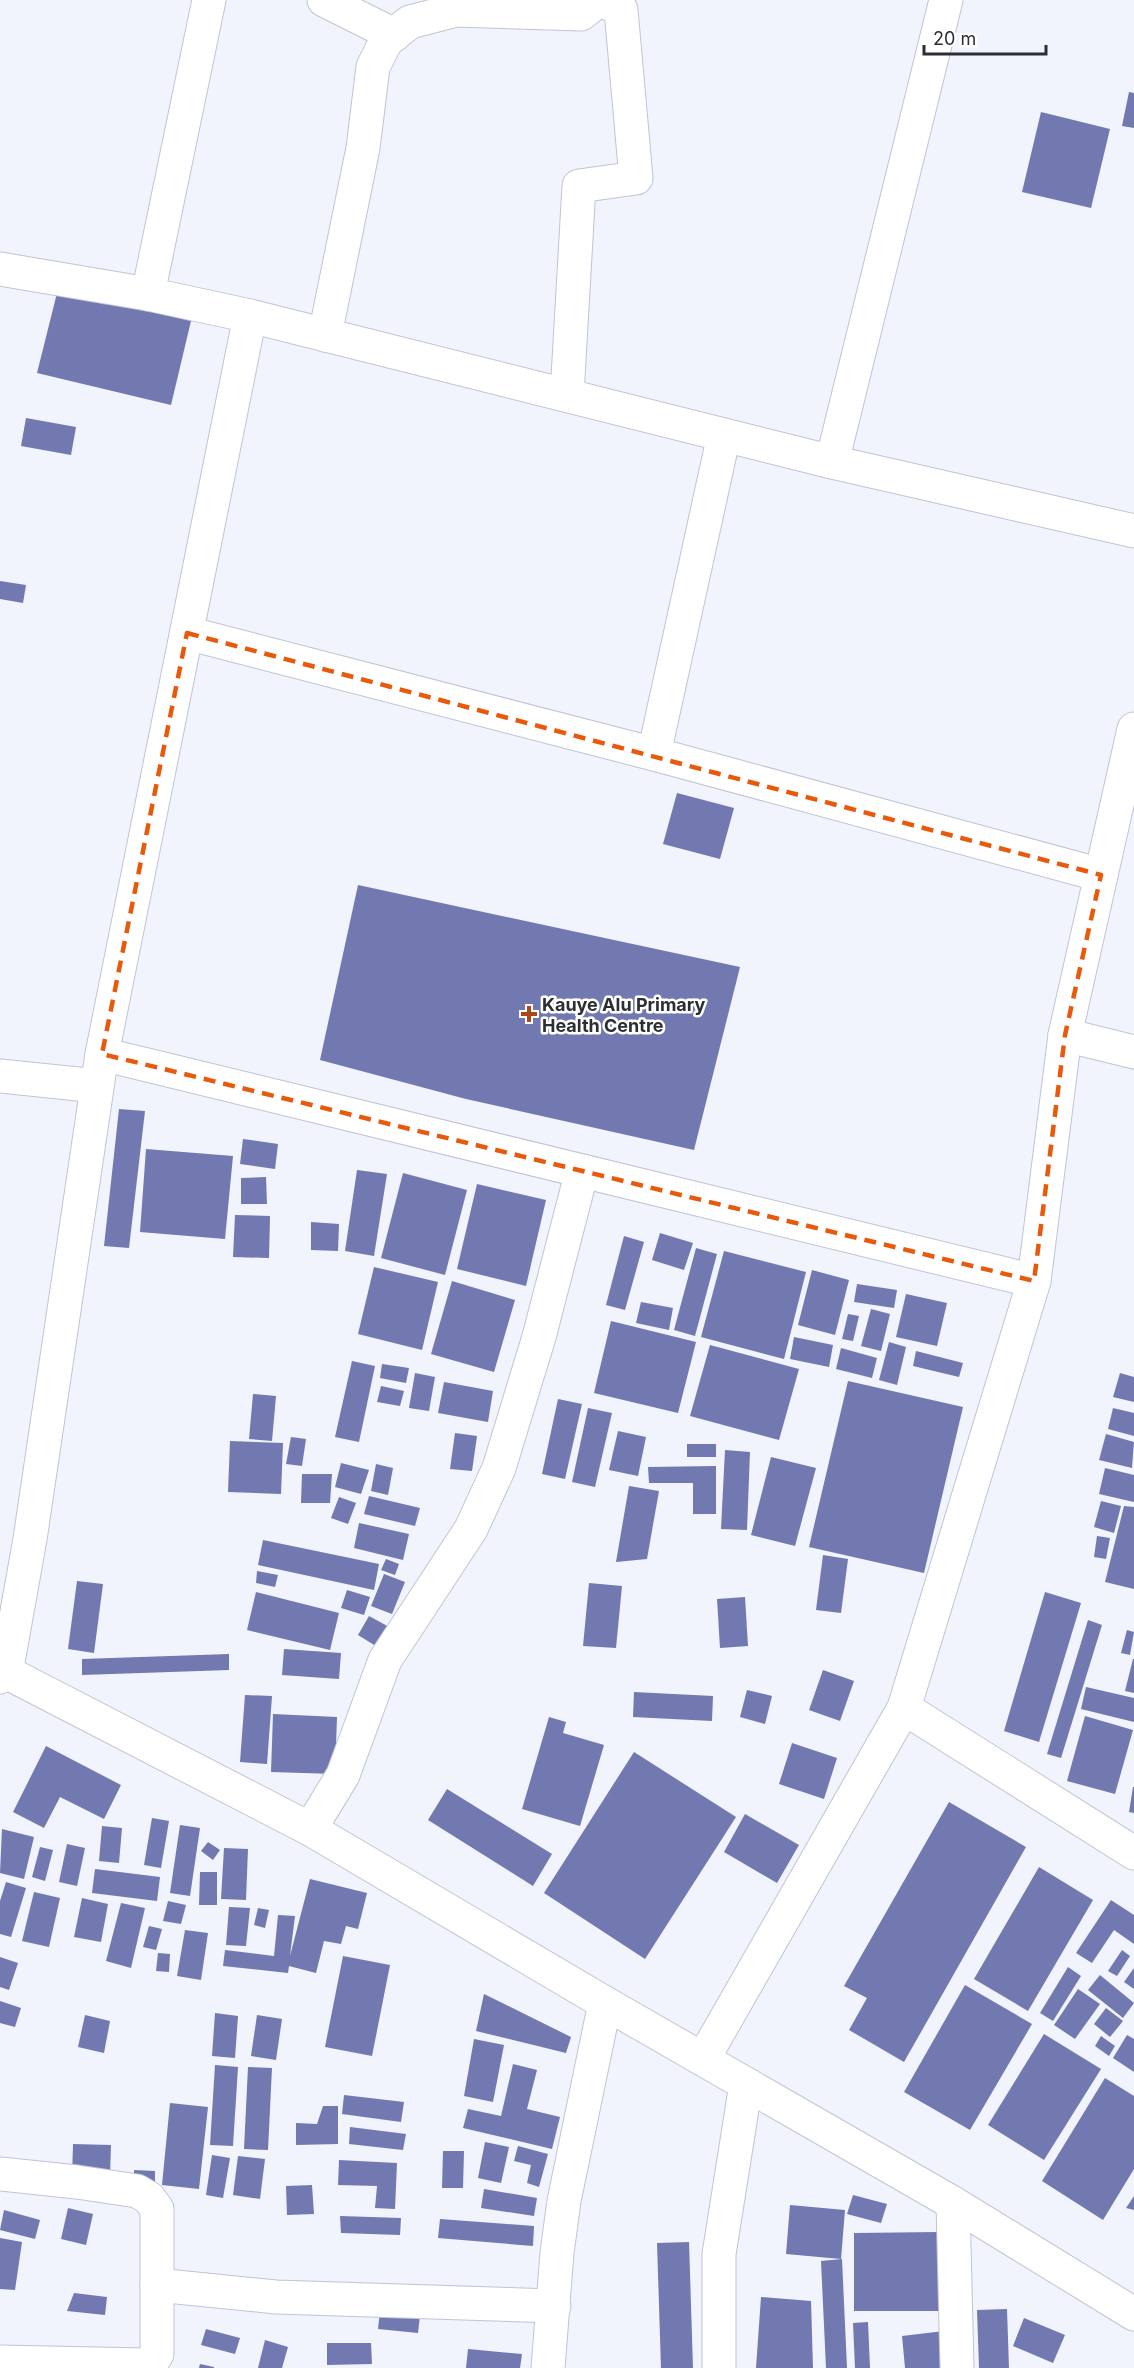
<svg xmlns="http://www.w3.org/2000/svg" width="1134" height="2368" viewBox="0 0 1134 2368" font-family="Inter,sans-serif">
  <rect width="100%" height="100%" fill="#f1f3fd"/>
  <!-- building -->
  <g fill="#7179b0">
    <polygon points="1129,92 1134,93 1134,128 1122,126"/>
    <polygon points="1041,112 1110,129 1091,208 1022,192"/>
    <polygon points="58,289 191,321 171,405 37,373"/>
    <polygon points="26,418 76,427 71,455 21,446"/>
    <polygon points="0,581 26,585 23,603 0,599"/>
    <polygon points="677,793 734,808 720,859 663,844"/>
    <polygon points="358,885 740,967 694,1150 466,1099 320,1060"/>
    <polygon points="119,1109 145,1111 129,1248 104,1246"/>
    <polygon points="243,1139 278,1144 275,1169 240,1164"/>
    <polygon points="146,1149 233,1156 225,1239 140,1232"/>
    <polygon points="357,1170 387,1174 374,1256 345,1251"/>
    <polygon points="403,1173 467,1190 445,1275 381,1258"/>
    <polygon points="266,1177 267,1204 241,1204 241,1178"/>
    <polygon points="477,1184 546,1200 526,1286 457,1269"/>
    <polygon points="235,1215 270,1216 269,1258 233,1257"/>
    <polygon points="311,1222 339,1224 338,1251 311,1250"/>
    <polygon points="660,1233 693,1243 684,1270 652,1260"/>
    <polygon points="624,1236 644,1242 625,1310 606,1305"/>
    <polygon points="696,1248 717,1254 695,1336 674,1330"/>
    <polygon points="724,1251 806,1272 784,1359 701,1337"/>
    <polygon points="374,1267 438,1282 422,1350 358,1334"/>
    <polygon points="812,1270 849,1280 835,1335 798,1325"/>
    <polygon points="452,1281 515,1300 494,1372 431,1354"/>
    <polygon points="857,1284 897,1290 894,1308 854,1302"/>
    <polygon points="906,1294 947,1303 937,1346 896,1337"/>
    <polygon points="641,1302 673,1308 669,1330 636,1323"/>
    <polygon points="871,1309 890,1314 881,1351 861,1346"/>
    <polygon points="848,1314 859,1316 853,1341 842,1339"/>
    <polygon points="611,1321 696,1342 678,1413 594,1393"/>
    <polygon points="794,1337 833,1345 829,1367 790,1359"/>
    <polygon points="889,1342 906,1347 897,1385 879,1380"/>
    <polygon points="710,1345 799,1369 779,1440 690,1416"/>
    <polygon points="841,1348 877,1358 872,1378 836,1369"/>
    <polygon points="916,1351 963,1363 959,1377 913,1366"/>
    <polygon points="352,1361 375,1366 359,1442 335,1437"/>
    <polygon points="382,1364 409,1368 406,1383 380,1378"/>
    <polygon points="415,1373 435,1377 429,1411 409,1408"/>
    <polygon points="1120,1373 1134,1377 1134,1402 1113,1397"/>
    <polygon points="848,1381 963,1407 924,1573 809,1547"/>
    <polygon points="444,1382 493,1391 488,1422 438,1413"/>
    <polygon points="381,1386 404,1391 400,1406 377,1402"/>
    <polygon points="253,1394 276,1396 272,1441 249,1439"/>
    <polygon points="558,1399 582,1404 565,1479 542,1474"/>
    <polygon points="588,1408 612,1413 595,1487 572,1482"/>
    <polygon points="1113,1408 1134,1413 1134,1436 1108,1429"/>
    <polygon points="618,1431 646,1437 638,1476 609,1470"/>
    <polygon points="455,1433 477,1436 472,1471 450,1469"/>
    <polygon points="1106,1434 1134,1442 1132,1468 1099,1460"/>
    <polygon points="291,1437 306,1439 302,1466 286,1464"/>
    <polygon points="230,1441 283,1443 281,1494 228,1492"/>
    <rect x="687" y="1444" width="29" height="13"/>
    <polygon points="725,1450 750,1452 747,1530 721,1529"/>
    <polygon points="771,1457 816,1468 795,1546 751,1535"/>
    <polygon points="341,1463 369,1470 361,1494 335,1487"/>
    <polygon points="376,1464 393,1468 388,1495 371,1491"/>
    <polygon points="716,1466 716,1514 693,1514 693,1483 649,1483 648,1467"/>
    <polygon points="1105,1468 1134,1475 1134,1502 1099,1494"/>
    <polygon points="302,1474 332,1474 330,1503 301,1503"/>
    <polygon points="629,1486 659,1491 647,1559 616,1562"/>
    <polygon points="369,1496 420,1508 415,1526 364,1514"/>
    <polygon points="339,1497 356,1503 348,1524 331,1518"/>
    <polygon points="1101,1501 1121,1506 1114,1533 1094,1527"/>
    <polygon points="1124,1506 1134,1507 1134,1589 1105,1582"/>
    <polygon points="359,1523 409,1534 403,1560 354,1548"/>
    <polygon points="1097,1536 1110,1538 1106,1559 1094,1557"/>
    <polygon points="263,1540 379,1564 374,1590 258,1565"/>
    <polygon points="823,1555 848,1559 841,1613 816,1610"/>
    <polygon points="386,1559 399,1564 395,1575 381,1570"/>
    <polygon points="257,1571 278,1575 275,1587 256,1583"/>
    <polygon points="384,1574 405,1582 392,1614 371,1606"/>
    <polygon points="77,1581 103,1584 94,1653 68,1649"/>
    <polygon points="589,1583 622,1586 616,1648 583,1646"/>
    <polygon points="347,1590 370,1597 364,1615 341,1608"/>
    <polygon points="256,1592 339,1613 330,1650 247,1630"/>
    <polygon points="1045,1592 1081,1603 1039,1742 1004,1731"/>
    <polygon points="745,1597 748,1646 720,1648 717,1599"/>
    <polygon points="369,1616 391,1628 379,1648 358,1635"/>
    <polygon points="1088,1620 1102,1625 1061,1758 1047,1754"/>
    <polygon points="1127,1630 1134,1632 1130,1655 1121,1653"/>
    <polygon points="284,1649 341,1653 339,1679 282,1675"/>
    <polygon points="229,1654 229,1670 82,1675 82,1659"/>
    <polygon points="1133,1659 1134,1659 1134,1693 1125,1691"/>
    <polygon points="823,1670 854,1681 840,1721 809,1710"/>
    <polygon points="1086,1687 1134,1698 1134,1722 1081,1709"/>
    <polygon points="747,1690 772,1696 765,1724 740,1717"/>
    <polygon points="634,1692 713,1696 712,1721 633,1717"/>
    <polygon points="245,1695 272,1696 267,1764 240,1762"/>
    <polygon points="273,1714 337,1717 335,1774 271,1772"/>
    <polygon points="1085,1716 1133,1730 1115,1794 1067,1781"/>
    <polygon points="549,1717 566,1722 563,1733 604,1745 580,1826 522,1809"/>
    <polygon points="792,1743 837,1758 824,1799 779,1784"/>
    <polygon points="46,1746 121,1785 104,1819 60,1797 44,1828 13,1812"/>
    <polygon points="634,1752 736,1817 645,1959 544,1893"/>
    <polygon points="1133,1787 1134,1787 1134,1813 1129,1812"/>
    <polygon points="447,1789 552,1854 533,1886 428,1820"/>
    <polygon points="949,1802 1026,1847 904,2062 849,2030 867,1998 844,1986"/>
    <polygon points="745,1814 799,1845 777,1883 724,1852"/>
    <polygon points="152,1818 169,1821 161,1868 144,1865"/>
    <polygon points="180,1825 200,1828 190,1896 170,1893"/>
    <polygon points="102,1826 122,1828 119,1863 99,1861"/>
    <polygon points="2,1829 34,1837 24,1879 0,1873"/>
    <polygon points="208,1842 220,1850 213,1860 201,1851"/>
    <polygon points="67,1844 85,1848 77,1886 59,1882"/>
    <polygon points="40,1847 53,1850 45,1881 32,1877"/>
    <polygon points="224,1848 248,1849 246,1900 221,1899"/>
    <polygon points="1039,1867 1093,1900 1028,2011 974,1979"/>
    <polygon points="95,1869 160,1877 157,1901 92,1893"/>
    <polygon points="200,1872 217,1872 217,1905 199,1905"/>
    <polygon points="310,1879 367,1893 358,1929 346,1926 341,1944 324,1941 316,1973 289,1966 288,1973 223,1966 225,1950 274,1956 278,1915 295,1916 290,1956"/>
    <polygon points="6,1882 26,1888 11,1937 0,1934 0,1901"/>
    <polygon points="34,1892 60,1898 49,1947 22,1941"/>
    <polygon points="82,1898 108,1904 101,1942 74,1937"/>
    <polygon points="1111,1900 1134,1915 1134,1944 1114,1930 1092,1963 1076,1953"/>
    <polygon points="168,1901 186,1905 181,1924 163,1921"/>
    <polygon points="121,1903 145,1908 131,1968 106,1961"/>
    <polygon points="229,1907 250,1908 246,1946 226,1945"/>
    <polygon points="258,1908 269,1910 265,1928 254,1925"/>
    <polygon points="149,1926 162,1929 156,1950 143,1947"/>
    <polygon points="185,1930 208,1933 201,1980 177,1976"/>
    <polygon points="1122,1950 1130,1956 1117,1976 1108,1971"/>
    <polygon points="158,1953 170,1954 169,1972 156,1971"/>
    <polygon points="343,1956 390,1965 372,2056 325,2047"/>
    <polygon points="0,1957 18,1963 9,1990 0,1987"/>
    <polygon points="1068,1967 1081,1976 1053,2021 1040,2013"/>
    <polygon points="1134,1968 1134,1989 1124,1982"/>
    <polygon points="1100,1975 1134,2003 1123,2018 1088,1990"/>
    <polygon points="965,1985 1032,2024 970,2130 904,2092"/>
    <polygon points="1078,1989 1100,2004 1075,2039 1054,2025"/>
    <polygon points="484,1994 571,2037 566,2053 476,2031"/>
    <polygon points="0,2001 21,2008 15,2027 0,2023"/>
    <polygon points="1106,2008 1123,2021 1110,2037 1094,2024"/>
    <polygon points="215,2013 238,2016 235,2058 212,2056"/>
    <polygon points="85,2015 110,2021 104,2053 78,2047"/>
    <polygon points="257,2015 282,2019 276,2060 251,2056"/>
    <polygon points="1044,2034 1101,2069 1044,2160 988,2125"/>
    <polygon points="1127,2035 1134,2039 1134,2072 1113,2058"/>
    <polygon points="1101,2036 1115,2046 1109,2056 1095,2046"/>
    <polygon points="474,2039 504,2045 493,2102 464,2096"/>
    <polygon points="513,2064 537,2070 527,2109 560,2117 552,2149 463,2128 468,2109 501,2116"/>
    <polygon points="215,2065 238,2067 233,2146 210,2145"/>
    <polygon points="248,2067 272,2068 268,2150 244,2149"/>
    <polygon points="1105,2078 1134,2096 1134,2169 1103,2220 1042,2181"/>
    <polygon points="344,2095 404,2102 401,2122 342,2114"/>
    <polygon points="170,2103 208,2107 199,2189 162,2185"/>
    <polygon points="323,2106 338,2106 338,2144 296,2145 296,2123 317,2124"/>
    <polygon points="350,2127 406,2134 403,2150 349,2144"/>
    <polygon points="485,2142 509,2147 501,2183 478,2178"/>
    <polygon points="73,2144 111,2145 110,2176 72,2176"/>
    <polygon points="518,2146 548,2154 539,2187 527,2183 531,2165 514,2161"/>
    <polygon points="443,2151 464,2151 463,2188 442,2188"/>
    <polygon points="212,2155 230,2158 223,2198 206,2195"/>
    <polygon points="238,2156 265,2159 260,2199 233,2195"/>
    <polygon points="339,2160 397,2163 395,2209 375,2208 377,2186 338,2185"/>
    <polygon points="134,2170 155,2171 155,2183 134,2183"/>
    <polygon points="312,2185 314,2214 287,2215 286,2186"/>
    <polygon points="484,2189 537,2198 534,2216 481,2208"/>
    <polygon points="853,2195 887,2204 881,2223 847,2214"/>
    <polygon points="1134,2196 1134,2210 1126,2208"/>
    <polygon points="790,2205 845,2210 841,2259 786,2254"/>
    <polygon points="68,2208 93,2214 86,2245 61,2239"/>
    <polygon points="4,2210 40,2220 35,2239 0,2230"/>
    <polygon points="340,2216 401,2218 400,2235 341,2233"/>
    <polygon points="440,2219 534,2226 533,2246 438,2238"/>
    <polygon points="939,2232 939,2311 854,2311 854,2233"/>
    <polygon points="0,2238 22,2242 15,2290 0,2289"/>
    <polygon points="689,2242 693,2368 661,2368 657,2243"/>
    <polygon points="842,2259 847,2368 826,2368 821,2261"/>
    <polygon points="74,2293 107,2297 105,2315 67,2311"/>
    <polygon points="761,2297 811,2301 813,2368 756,2368"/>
    <polygon points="1007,2309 1009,2368 979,2368 977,2310"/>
    <polygon points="380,2311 420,2315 418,2333 378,2329"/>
    <polygon points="1024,2318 1065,2335 1053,2363 1013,2346"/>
    <polygon points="868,2322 870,2368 855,2368 853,2323"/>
    <polygon points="206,2329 240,2338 235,2354 201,2345"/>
    <polygon points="944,2331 948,2368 905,2368 902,2336"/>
    <polygon points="265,2340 288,2347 282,2368 258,2368"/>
    <polygon points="327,2343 371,2343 372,2364 327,2365"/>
    <polygon points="468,2349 522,2354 520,2368 466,2368"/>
    <polygon points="200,2364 214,2367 214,2368 199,2368"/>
  </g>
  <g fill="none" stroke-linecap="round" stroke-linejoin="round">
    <defs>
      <g id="minor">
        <polyline points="324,0 394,35"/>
        <polyline points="0,269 148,294"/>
        <polyline points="250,316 832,462 1134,531"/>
        <polyline points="325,335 363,148 373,67 386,41 410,22 456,10 581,14 599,0"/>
        <polyline points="567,395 579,186 636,178 621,10 602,0"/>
        <polyline points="832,462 946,0"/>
        <polyline points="187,633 654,754 1101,875"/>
        <polyline points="654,754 724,435"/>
        <polyline points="1065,1035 1134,1052"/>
        <polyline points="102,1054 1034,1281"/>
        <polyline points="0,1076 97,1086"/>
        <polyline points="0,1669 310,1829 605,2003 953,2203 1134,2314"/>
        <polyline points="0,1677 6,1673 30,1539 102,1054 250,316 148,294 209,0"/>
        <polyline points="904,1708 1134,1853"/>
        <polyline points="310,1829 343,1775 385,1660 471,1529 499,1468 539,1337 582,1171"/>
        <polyline points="703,2059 904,1708 1034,1281 1065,1035 1134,729"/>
        <polyline points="0,2174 77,2182 137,2191 149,2198 157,2209 157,2354 151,2363 146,2365 0,2362"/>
        <polyline points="953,2203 957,2368"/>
        <polyline points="157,2285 276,2297 554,2306"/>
        <polyline points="548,2368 557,2253 564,2201 605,2003"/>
        <polyline points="719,2368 719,2254 746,2084"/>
      </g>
    </defs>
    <!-- minor casing -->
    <use href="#minor" stroke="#c1c4d4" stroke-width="35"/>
    <!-- minor -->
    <use href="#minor" stroke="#fff" stroke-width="33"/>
  </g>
  <!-- marked area -->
  <path fill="none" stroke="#e8590c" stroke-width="4.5" stroke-dasharray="12 8" stroke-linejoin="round" d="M187,633l914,242 -36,160 -31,246 -932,-227z"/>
  <!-- markers -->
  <path fill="#ac4815" stroke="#fff" stroke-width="2" d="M526 1005h6v6h6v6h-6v6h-6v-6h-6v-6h6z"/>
  <g text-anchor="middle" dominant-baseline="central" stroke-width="5" stroke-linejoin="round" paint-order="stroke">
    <!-- poi labels -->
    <g font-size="18" font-weight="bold" fill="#2c2e34" stroke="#fff" text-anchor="start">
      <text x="542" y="1004">Kauye Alu Primary<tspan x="542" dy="21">Health Centre</tspan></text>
    </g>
  </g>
  <!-- scale -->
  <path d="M924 45v9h122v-9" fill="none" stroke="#2c2e34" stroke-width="3"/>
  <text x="933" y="45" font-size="18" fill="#2c2e34" stroke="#ffffff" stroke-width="4.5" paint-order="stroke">20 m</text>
</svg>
